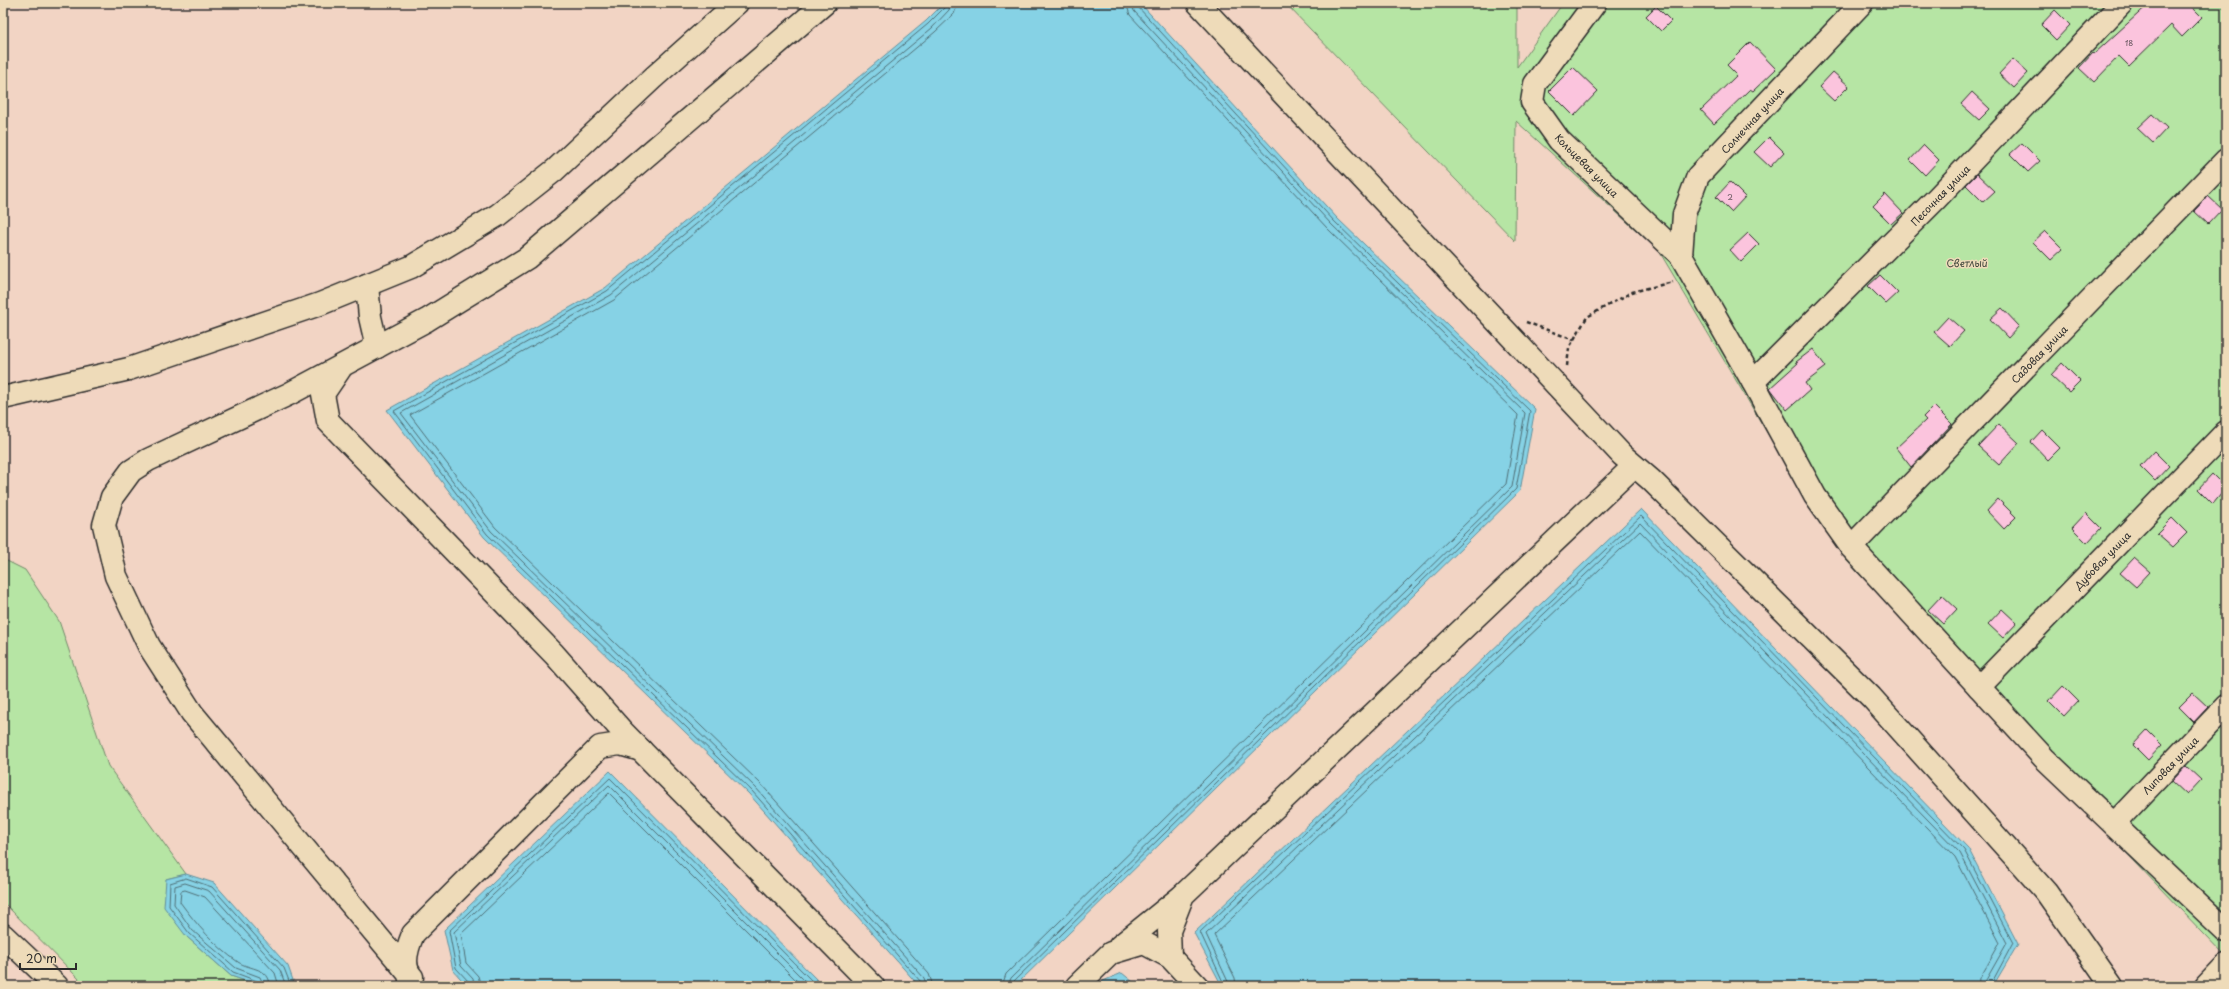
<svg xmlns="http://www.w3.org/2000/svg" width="2229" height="989" viewBox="0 0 2229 989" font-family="'Playpen Sans',sans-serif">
  <rect width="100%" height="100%" fill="#f2d4c4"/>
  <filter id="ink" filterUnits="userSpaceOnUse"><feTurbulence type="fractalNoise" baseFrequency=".025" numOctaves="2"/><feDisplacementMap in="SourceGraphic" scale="8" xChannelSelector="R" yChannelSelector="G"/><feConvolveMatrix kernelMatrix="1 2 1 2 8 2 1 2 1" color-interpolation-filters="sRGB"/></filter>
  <g filter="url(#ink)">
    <!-- green -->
    <g fill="#b6e5a4" stroke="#708868">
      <polygon points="1285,3 1517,3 1517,67 1563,3 2226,3 2226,957 1846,560 1800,488 1659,251 1516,121 1515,241"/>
      <polygon points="3,559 25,570 59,621 108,766 186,874 166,879 186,936 231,976 260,986 86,986 3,902"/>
    </g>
    <!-- water -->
    <g fill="#86d2e5" stroke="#628f9b">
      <polygon points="944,3 1140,3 1337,218 1535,409 1520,491 1015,986 919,986 749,794 484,537 387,410 605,288 926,21"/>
      <polygon points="1641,509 1968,848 2018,944 1993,986 1222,986 1194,933"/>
      <polygon points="610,771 823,986 467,986 453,970 444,930"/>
      <polygon points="186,874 214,883 288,966 295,986 260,986 231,976 186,936 164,907 166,879"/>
      <polygon points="1122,973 1138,986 1098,986 1103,981"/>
    </g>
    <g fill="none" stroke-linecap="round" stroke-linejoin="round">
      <!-- shore -->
      <g stroke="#4f6e75" stroke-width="1">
        <polyline points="259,986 257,981 233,972 189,933 169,906 170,883 186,878 212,887 284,968 291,986"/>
        <polyline points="264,986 260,977 236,968 192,930 174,904 175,886 185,883 209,891 280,970 286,986"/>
        <path d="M270,986c0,-19 -20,-16 -32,-24 -22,-15 -42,-38 -58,-60l1,-11 4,-1 20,7 70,76 4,13"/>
        <polyline points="470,986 469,982 456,968 449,931 610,778 817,986"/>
        <polyline points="475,986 473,979 461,966 454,932 609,785 810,986"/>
        <polyline points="481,986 478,976 466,963 461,934 609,793 802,986"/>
        <polyline points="922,986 921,982 752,791 487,534 394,411 607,291 928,24 945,7 946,3"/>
        <polyline points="927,986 924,978 756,788 491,531 401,413 611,295 932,28 949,10 951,3"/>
        <polyline points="933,986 929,974 760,783 495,527 410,415 614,300 935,32 954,14 958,3"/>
        <polyline points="1002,986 1006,974 1506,484 1518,415 1327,228 1130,15 1126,3"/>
        <polyline points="1008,986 1011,978 1512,487 1525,413 1331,224 1134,11 1132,3"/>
        <polyline points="1013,986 1014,981 1516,489 1530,411 1334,221 1138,7 1137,3"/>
        <polyline points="1225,986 1200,932 1641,516 1964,850 2013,943 1990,986"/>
        <polyline points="1230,986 1206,934 1640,523 1960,853 2007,943 1986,980 1985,986"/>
        <polyline points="1236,986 1235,978 1214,935 1640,531 1955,857 2000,943 1980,978 1979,986"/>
      </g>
    </g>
    <!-- building -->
    <g fill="#fbc4dd" stroke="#2b2b2b">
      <polygon points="2150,3 2188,3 2202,17 2182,37 2171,25 2129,66 2119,56 2094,82 2079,68 2093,53 2094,54"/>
      <polygon points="1656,6 1671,21 1661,31 1646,16"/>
      <polygon points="2055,10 2070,25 2056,40 2041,25"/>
      <polygon points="1750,42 1776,69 1753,91 1750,89 1714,124 1701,110 1737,75 1727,65"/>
      <polygon points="2013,59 2028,73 2014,88 1999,74"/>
      <polygon points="1573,67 1598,91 1574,116 1549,91"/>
      <polygon points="1833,72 1849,86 1834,101 1819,87"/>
      <polygon points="1972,92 1990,109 1979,120 1961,104"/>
      <polygon points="2152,114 2167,128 2153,143 2137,128"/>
      <polygon points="1769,137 1784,152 1770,167 1754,152"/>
      <polygon points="2022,143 2040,161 2028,172 2010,154"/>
      <polygon points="1924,145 1939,160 1925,175 1910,160"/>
      <polygon points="1977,174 1995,191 1983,202 1966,185"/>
      <polygon points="1730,182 1745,197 1731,212 1716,197"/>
      <polygon points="1885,194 1903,213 1891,224 1873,206"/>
      <polygon points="2208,196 2222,209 2208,224 2194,211"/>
      <polygon points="2045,231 2063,249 2051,260 2033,242"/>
      <polygon points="1748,233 1759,244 1741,262 1730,250"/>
      <polygon points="1880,275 1898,293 1886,304 1868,286"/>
      <polygon points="2002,308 2019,326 2008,338 1990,319"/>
      <polygon points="1948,317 1964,331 1950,346 1934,332"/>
      <polygon points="1813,349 1826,367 1805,383 1810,390 1787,410 1770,388 1798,363 1796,362"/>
      <polygon points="2062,363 2080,381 2069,392 2051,375"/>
      <polygon points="1934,406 1952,424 1911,467 1896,448 1926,420 1923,417"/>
      <polygon points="1999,424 2019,443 1999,465 1978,446"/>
      <polygon points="2042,430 2060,448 2048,460 2031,442"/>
      <polygon points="2154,451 2169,466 2155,481 2140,466"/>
      <polygon points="2212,474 2226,488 2213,504 2198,489"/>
      <polygon points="1998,499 2016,517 2004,529 1987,511"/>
      <polygon points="2086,513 2101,528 2087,543 2072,528"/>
      <polygon points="2172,518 2187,533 2173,547 2157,533"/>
      <polygon points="2134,558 2150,572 2136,587 2120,573"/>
      <polygon points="1942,595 1957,609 1943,624 1928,610"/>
      <polygon points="2002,609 2017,623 2003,638 1988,624"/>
      <polygon points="2063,686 2078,701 2064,716 2049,701"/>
      <polygon points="2193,693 2208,707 2194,722 2179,707"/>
      <polygon points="2147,730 2162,745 2148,760 2133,745"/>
      <polygon points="2186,766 2201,780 2187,795 2172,781"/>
    </g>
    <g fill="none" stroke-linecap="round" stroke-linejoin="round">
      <defs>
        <g id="minor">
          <polyline points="1198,3 1622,455 1651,480 1871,697 2046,892 2112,986"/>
          <polyline points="1595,3 1535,84 1532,102 1559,140 1681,256 1753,382 1815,496 1851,547 2044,758 2226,931"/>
          <polyline points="1681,256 1684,214 1698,176 1862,3"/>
          <polyline points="367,285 370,317 377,347"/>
          <polyline points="340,369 323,394 328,421 554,654 623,732 873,986"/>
          <polyline points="1753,382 1936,199 2122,3"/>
          <polyline points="3,398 129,369 320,304 411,267 498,215 555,170 653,78 737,3"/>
          <polyline points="1851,547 2226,160"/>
          <polyline points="1979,687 2226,432"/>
          <polyline points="2114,824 2226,706"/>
          <polyline points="3,935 57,986"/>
          <polyline points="1120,946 1182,896"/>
          <polyline points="1170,957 1169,931 1183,895 1634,466"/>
          <path d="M412,977c-11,-11 -4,-31 1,-43l187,-187 20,-3 21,6"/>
          <polyline points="411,986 409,974 192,713 149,646 116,576 104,525 112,497 131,471 148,460 289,394 427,320 527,258 825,3"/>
          <polyline points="1077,986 1111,953 1144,943 1170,957 1197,986"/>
          <polyline points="2206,986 2226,965"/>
        </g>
      </defs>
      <!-- minor casing -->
      <use href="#minor" stroke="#2b2b2b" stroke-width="25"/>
      <!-- path -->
      <g stroke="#2b2b2b" stroke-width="2.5" stroke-dasharray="4 3" stroke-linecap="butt">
        <polyline points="1526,322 1574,340"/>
        <polyline points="1567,366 1569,348 1587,317 1632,292 1673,282"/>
      </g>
      <!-- minor -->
      <use href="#minor" stroke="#eedbb9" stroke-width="22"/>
    </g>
  </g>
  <g text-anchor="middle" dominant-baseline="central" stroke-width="3" stroke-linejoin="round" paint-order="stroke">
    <!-- number labels -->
    <g font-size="8" fill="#5f5158">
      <text x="2129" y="43">18</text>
      <text x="1730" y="197">2</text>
    </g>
    <!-- street labels -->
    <g font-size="10" fill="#2b2b2b" stroke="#eedbb9">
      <text transform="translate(1752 120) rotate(-47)">Солнечная улица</text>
      <text transform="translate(1587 165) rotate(45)">Кольцевая улица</text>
      <text transform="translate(1940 195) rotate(-46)">Песочная улица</text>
      <text transform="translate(2039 354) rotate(-46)">Садовая улица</text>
      <text transform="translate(2102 560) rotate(-46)">Дубовая улица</text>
      <text transform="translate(2170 765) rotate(-46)">Липовая улица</text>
    </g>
    <!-- park labels -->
    <g font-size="10" fill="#40473d" stroke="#eedbb9">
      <text x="1967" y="262">Светлый</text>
    </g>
  </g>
  <!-- margin -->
  <rect width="2229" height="989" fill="none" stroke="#eedbb9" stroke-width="16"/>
  <rect x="8" y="8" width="2213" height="973" fill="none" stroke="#2b2b2b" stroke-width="1.5" filter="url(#ink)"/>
  <!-- scale -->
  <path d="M20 963v6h56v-6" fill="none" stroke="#2b2b2b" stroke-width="2"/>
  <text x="26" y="963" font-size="12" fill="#2b2b2b" stroke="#eedbb9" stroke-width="3" paint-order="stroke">20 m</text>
</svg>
